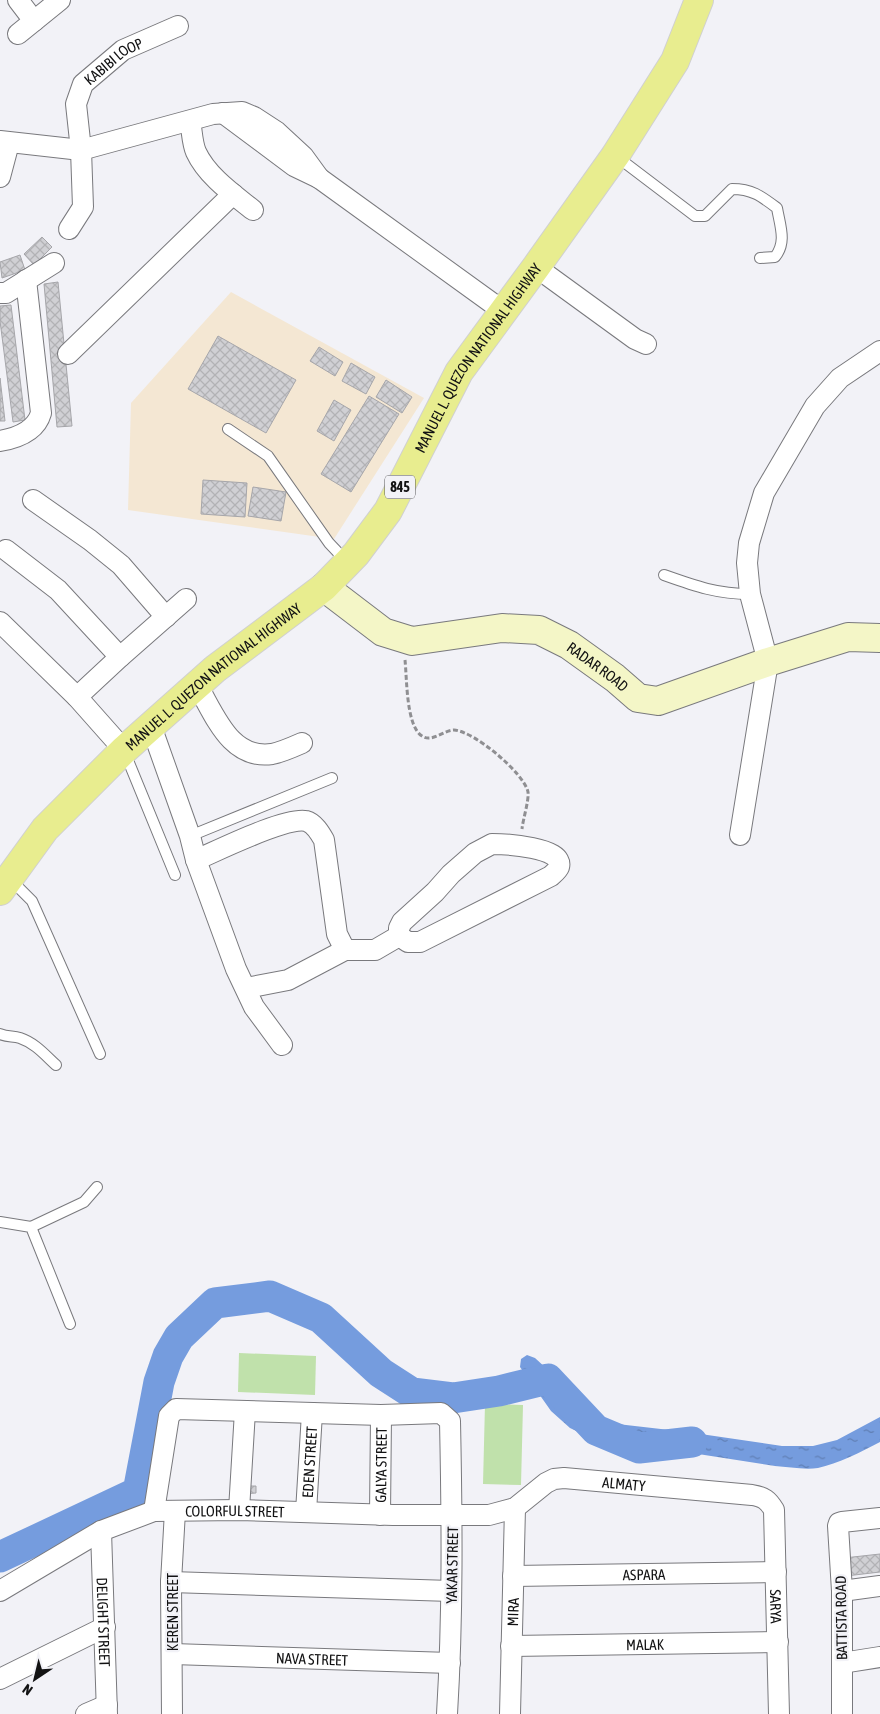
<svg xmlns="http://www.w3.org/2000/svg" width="880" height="1714" viewBox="0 0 880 1714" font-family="'Asap Condensed',sans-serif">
  <defs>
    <pattern id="water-ripples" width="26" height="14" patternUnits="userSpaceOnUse" patternTransform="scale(1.25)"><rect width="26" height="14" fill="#759cde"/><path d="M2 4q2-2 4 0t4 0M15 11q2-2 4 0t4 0" fill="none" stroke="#5f7eb3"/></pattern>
    <pattern id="building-cross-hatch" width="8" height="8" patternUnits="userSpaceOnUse" patternTransform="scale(1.25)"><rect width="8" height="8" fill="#d0d0d4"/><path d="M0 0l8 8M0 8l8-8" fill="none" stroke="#b2b2b5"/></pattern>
  </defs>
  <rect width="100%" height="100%" fill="#f2f2f7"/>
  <!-- education -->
  <polygon fill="#f4e7d3" points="231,292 424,398 334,539 128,510 131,403"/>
  <!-- garden -->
  <g fill="#c0e1ab">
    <polygon points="239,1353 316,1356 315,1395 238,1392"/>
    <polygon points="485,1404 523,1405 521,1485 483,1484"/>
  </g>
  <!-- water -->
  <path fill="url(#water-ripples)" d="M527,1355l8,3 12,11 40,45 13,8 87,10 95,14h31l24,-6 43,-23v25c-17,9 -43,22 -62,26 -13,2 -30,-1 -43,-2l-186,-29 -19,-9 -19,-17 -31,-44 1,-8z"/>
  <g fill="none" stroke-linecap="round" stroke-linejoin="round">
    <!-- river -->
    <polyline stroke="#759cde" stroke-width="31" points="0,1557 138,1492 159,1382 168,1356 179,1337 215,1303 270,1296 321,1318 381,1373 412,1393 453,1398 499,1391 548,1379 596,1430 639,1448 692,1442"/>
  </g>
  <!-- building -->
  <g fill="url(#building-cross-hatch)" stroke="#a6a6aa">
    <polygon points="42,237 52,247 34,265 24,254"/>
    <polygon points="20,255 25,270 2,278 0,262"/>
    <polygon points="58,282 72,426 57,427 44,284"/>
    <polygon points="11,305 25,420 13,422 0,321 0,306"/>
    <polygon points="218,336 296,380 266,433 188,389"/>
    <polygon points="319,347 343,362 335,376 310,361"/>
    <polygon points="351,363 375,377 366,394 342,381"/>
    <polygon points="0,378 5,421 0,421"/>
    <polygon points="386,380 412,397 402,413 376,397"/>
    <polygon points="369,396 399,414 351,492 321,474"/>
    <polygon points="334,400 351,410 334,441 317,431"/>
    <polygon points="203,480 247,483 245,517 201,514"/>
    <polygon points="253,487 286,492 281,521 248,516"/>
    <polygon points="242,1486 256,1486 256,1493 242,1494"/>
    <polygon points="880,1554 880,1572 846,1576 844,1558"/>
  </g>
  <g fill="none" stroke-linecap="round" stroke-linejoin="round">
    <defs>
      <g id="lane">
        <path d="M616,156l79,60h10l27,-27c20,0 29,7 45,19 3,18 10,34 -2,49l-15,1"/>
        <polyline points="228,429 268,456 329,543 347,562"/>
        <path d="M664,575c31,11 53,19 86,19"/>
        <polyline points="125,753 175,875"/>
        <polyline points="190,836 332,778"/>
        <polyline points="10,879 32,901 100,1054"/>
        <path d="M0,1034c7,3 13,2 20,4 15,5 25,17 36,27"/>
        <polyline points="0,1222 31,1227 70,1324"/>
        <polyline points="31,1227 84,1202 97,1187"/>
      </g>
      <g id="street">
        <polyline points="18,0 34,21"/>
        <polyline points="18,34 60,0"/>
        <polyline points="223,113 294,166 319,178 503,311"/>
        <path d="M190,121c2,9 2,22 6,31 11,24 37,42 57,58"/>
        <polyline points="0,141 81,150 213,114 242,112 254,117 277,132 303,156 319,178"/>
        <polyline points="0,177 9,143"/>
        <path id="s1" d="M69,229l14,-22 -2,-57 -5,-46 7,-20 40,-34 55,-24"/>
        <polyline points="536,267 635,339 646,344"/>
        <polyline points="0,293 6,293 54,263"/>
        <polyline points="68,354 233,194"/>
        <path d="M0,441c17,-3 36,-10 41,-28l-15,-133"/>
        <polyline points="33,500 90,540 121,565 166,617"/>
        <polyline points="6,550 58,590 120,657"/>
        <polyline points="0,622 77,697 124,750"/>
        <path d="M197,685c18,30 33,75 75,69 10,-2 21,-7 30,-11"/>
        <polyline points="77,697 120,657 186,599"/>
        <polyline points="151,726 190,836 196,860 236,969 254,1007 282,1045"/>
        <polyline points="740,835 768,662 750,594 747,563 749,543 764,493 815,406 840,378 880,351"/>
        <path d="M492,844c12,0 73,3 67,23 -1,3 -6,7 -8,9l-131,66h-12l-9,-6v-8l3,-6 33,-30 16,-18 24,-21z"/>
        <path d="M196,860c23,-10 89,-43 110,-39 8,2 14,12 18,19l13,94 8,16"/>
        <polyline points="246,988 288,980 345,950 375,950 399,936"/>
        <polyline points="239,1510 245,1411"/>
        <path d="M154,1511l15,-95 7,-7 205,6 60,-2 9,8c2,97 3,195 -3,293"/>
        <path id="s2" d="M306,1512l6,-99"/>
        <path id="s3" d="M380,1515l1,-100"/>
        <path id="s4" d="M101,1531l6,183"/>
        <path id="s5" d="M513,1576l263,-4"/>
        <polyline points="171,1582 451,1591"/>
        <path id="s6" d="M0,1591l101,-60 53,-20 85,-1 154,5h96l26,-7 31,-25 8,-4 10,-1 188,17c12,2 16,5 22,15l5,204"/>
        <polyline points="842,1591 880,1586"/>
        <path id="s7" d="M511,1646l267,-4"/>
        <path id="s8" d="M173,1654l277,9"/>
        <polyline points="842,1663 880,1657"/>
        <polyline points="0,1679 105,1627"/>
        <polyline points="86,1714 107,1705"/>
        <polyline points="172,1714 171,1582 175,1511"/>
        <path id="s9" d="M510,1714l5,-206"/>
        <polyline points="842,1714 842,1591 838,1526 839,1523 842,1522 880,1518"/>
      </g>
      <g id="secondary">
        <path id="s10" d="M324,587l59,45 29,9 90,-13 37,2 30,15 46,33 23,20 20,3 110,-39 80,-25 32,1"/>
      </g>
      <g id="primary">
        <path id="s11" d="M0,891l45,-62 79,-79 91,-81 109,-82 32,-33 32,-43 71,-139 77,-105 79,-111 60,-95 24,-61"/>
      </g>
    </defs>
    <!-- lane casing -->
    <use href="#lane" stroke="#79797d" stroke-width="12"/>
    <!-- street casing -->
    <use href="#street" stroke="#79797d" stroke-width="22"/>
    <!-- secondary casing -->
    <use href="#secondary" stroke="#79797d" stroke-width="30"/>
    <!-- primary casing -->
    <use href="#primary" stroke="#d0d0d0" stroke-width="30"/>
    <!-- path -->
    <path stroke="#8f8f92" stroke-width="3" stroke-dasharray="5 2.5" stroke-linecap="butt" d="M405,660c2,19 1,66 17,76 10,7 22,-6 32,-6 20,1 70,43 74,62 1,9 -5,27 -6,37"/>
    <!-- lane -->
    <use href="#lane" stroke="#fff" stroke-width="10"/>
    <!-- street -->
    <use href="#street" stroke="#fff" stroke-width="20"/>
    <!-- secondary -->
    <use href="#secondary" stroke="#f4f6c7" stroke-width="28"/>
    <!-- primary -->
    <use href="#primary" stroke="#e8ed8f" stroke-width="28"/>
  </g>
  <g text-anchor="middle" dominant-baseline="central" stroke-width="4.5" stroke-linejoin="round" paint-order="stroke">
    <!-- shield labels -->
    <rect fill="#f2f2f7" stroke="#555557" stroke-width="1" x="385" y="475.5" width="30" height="23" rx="4"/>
    <g font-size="14" font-weight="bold" fill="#121213">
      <text x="400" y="487">845</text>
    </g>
    <!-- street labels -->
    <g font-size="15" fill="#121213" stroke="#f2f2f7">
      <text stroke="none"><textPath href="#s1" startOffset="189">KABIBI LOOP</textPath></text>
      <text stroke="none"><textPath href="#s11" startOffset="724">MANUEL L. QUEZON NATIONAL HIGHWAY</textPath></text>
      <text stroke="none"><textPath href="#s10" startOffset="302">RADAR ROAD</textPath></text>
      <text stroke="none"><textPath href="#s11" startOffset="304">MANUEL L. QUEZON NATIONAL HIGHWAY</textPath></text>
      <text stroke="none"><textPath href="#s2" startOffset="50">EDEN STREET</textPath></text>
      <text stroke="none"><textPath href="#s3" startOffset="50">GALYA STREET</textPath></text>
      <text stroke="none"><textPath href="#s6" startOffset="655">ALMATY</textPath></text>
      <text stroke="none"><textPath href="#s6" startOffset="255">COLORFUL STREET</textPath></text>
      <text transform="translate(452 1565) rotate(-89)">YAKAR STREET</text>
      <text stroke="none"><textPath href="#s5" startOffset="131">ASPARA</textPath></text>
      <text stroke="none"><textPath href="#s6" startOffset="908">SARYA</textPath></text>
      <text stroke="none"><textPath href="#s9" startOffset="102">MIRA</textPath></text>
      <text transform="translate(172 1612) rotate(-90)">KEREN STREET</text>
      <text transform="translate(841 1618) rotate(-91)">BATTISTA ROAD</text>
      <text stroke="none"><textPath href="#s4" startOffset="91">DELIGHT STREET</textPath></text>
      <text stroke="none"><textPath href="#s7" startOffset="134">MALAK</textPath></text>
      <text stroke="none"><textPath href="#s8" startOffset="139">NAVA STREET</textPath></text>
    </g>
  </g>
  <!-- north arrow -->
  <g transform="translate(35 1679) rotate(215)" stroke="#f2f2f7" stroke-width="4" paint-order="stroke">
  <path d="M0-4L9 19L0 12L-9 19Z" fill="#121213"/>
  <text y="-8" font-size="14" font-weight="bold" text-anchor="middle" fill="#121213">N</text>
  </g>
</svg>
